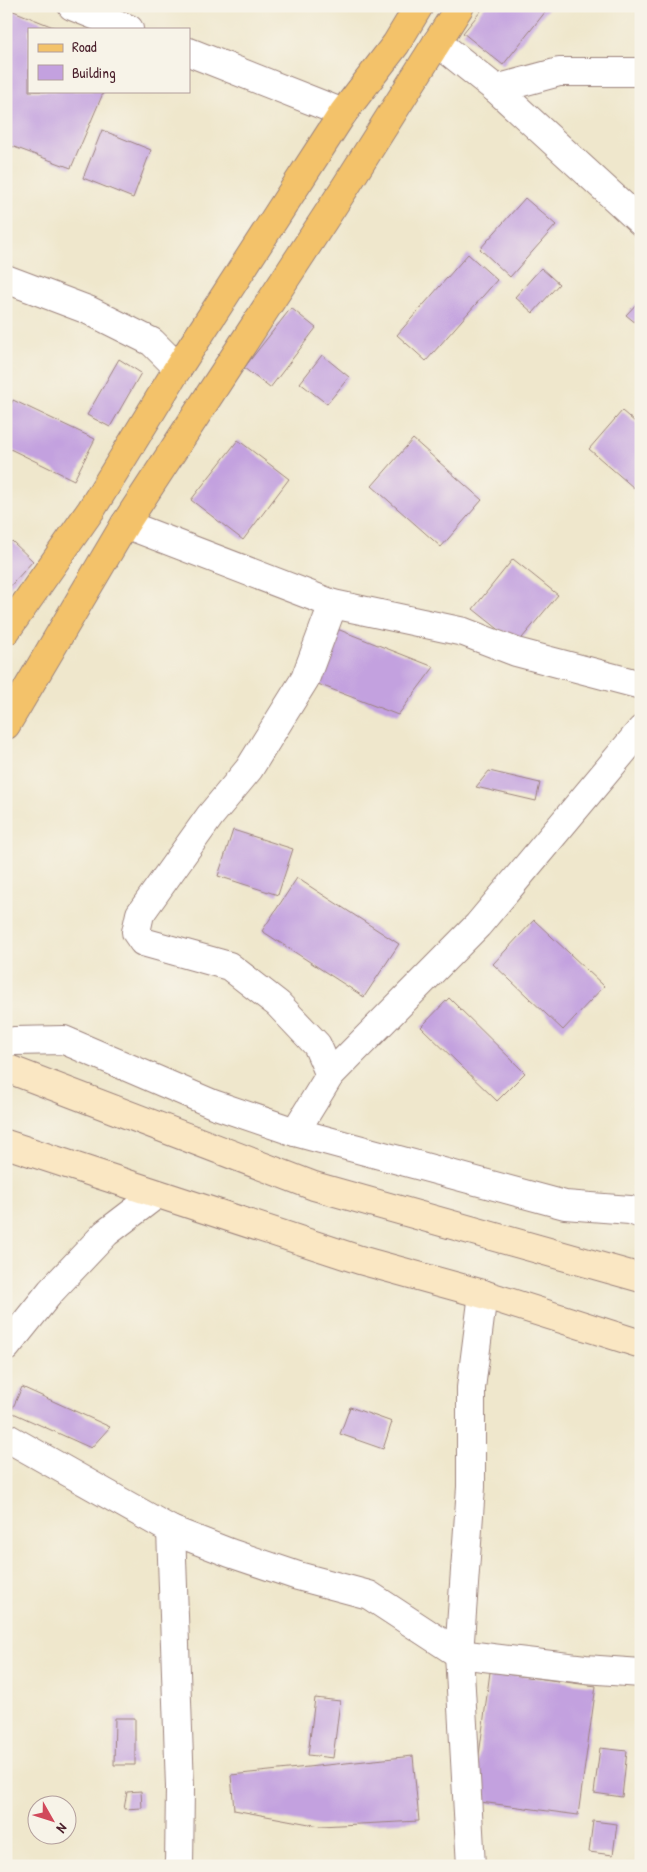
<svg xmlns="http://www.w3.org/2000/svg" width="647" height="1872" viewBox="0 0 647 1872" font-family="'Patrick Hand',sans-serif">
  <rect width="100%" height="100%" fill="#f7f3e8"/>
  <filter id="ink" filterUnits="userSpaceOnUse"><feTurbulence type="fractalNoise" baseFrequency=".02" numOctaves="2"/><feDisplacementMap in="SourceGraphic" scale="10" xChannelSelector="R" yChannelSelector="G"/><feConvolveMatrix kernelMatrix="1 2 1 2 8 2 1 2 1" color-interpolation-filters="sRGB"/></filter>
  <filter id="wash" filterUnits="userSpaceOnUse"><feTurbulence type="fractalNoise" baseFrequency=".0096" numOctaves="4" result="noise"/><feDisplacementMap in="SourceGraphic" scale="20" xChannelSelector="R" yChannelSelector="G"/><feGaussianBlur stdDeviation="1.12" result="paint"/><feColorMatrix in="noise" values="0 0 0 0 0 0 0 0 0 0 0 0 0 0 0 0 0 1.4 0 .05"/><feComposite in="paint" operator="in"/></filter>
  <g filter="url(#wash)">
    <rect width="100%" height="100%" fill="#efe7cc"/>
    <g id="blocks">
      <!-- building -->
      <g fill="#c3a1df">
        <polygon points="485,6 550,6 503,65 463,33"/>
        <polygon points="6,8 58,29 29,29 29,91 104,91 71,168 6,144"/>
        <polygon points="102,130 151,150 133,198 83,178"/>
        <polygon points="525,198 556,225 510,277 480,249"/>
        <polygon points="468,254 497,280 426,361 397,335"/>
        <polygon points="541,268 559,284 533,313 515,297"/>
        <polygon points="641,299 641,320 637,324 626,315"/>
        <polygon points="291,308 316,328 270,388 244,368"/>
        <polygon points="322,355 349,377 327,404 300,383"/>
        <polygon points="119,359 141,373 110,427 87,415"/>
        <polygon points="13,400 95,439 74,480 6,447 6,414"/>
        <polygon points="622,411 641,427 641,480 634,488 589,449"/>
        <polygon points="413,439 482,500 441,547 372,486"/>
        <polygon points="238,440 289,479 243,540 191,500"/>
        <polygon points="12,541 33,561 6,591 6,547"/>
        <polygon points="513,559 558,595 517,644 473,609"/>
        <polygon points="327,625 434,667 398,715 305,679"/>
        <polygon points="489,771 540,783 536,801 476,787"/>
        <polygon points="233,830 293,849 278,895 218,876"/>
        <polygon points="297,878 399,944 364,997 262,931"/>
        <polygon points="534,920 604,986 563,1030 493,964"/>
        <polygon points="449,998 525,1073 497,1101 421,1027"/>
        <polygon points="22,1387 110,1427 91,1448 11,1412"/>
        <polygon points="350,1407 392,1422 383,1449 340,1434"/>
        <polygon points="490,1672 596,1686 578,1815 473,1801"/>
        <polygon points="315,1698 340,1701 333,1758 308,1755"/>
        <polygon points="115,1718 135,1718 135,1765 114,1765"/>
        <polygon points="600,1748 627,1751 622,1797 594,1793"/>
        <polygon points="413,1756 419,1821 320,1826 234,1810 231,1775"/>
        <polygon points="141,1791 142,1808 124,1809 127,1792"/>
        <polygon points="593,1821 617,1824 613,1855 589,1852"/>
      </g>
    </g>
  </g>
  <g filter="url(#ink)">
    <use href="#blocks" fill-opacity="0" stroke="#9c837c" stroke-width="1"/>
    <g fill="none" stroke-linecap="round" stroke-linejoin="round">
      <defs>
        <g id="street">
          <polyline points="72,6 129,29"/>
          <polyline points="437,42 496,89 641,222"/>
          <polyline points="189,52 343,113"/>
          <polyline points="496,89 559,72 641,72"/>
          <polyline points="6,279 88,310 152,342 178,368"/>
          <polyline points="125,524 333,604 464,632 516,652 641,685"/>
          <polyline points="6,1043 14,1041 64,1040 213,1104 295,1132 565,1205 630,1210 641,1214"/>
          <polyline points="330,1075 317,1045 278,1004 229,966 143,942 136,932 140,914 210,816 249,769 305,679 333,604"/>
          <polyline points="295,1132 330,1075 478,925 641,730"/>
          <polyline points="6,1347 51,1291 106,1233 157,1194"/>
          <polyline points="6,1437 171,1530 230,1553 298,1576 369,1595 459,1654 585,1669 641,1673"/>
          <polyline points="171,1530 180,1787 179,1866"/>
          <polyline points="471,1866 459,1654 471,1487 471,1388 483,1294"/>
        </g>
        <g id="secondary">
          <polyline points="6,1068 314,1186 641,1278"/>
          <polyline points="6,1144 360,1260 483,1294 641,1344"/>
        </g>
        <g id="primary">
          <polyline points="6,631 91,510 178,368 343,113 396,44 419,6"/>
          <polyline points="6,725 125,524 346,186 460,6"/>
        </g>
      </defs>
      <!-- street casing -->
      <use href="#street" stroke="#9c837c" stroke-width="30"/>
      <!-- secondary casing -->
      <use href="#secondary" stroke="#9c837c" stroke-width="30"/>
      <!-- primary casing -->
      <use href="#primary" stroke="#9c837c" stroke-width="30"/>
      <!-- street -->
      <use href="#street" stroke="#fff" stroke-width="28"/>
      <!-- secondary -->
      <use href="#secondary" stroke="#fae7c3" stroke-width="28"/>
      <!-- primary -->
      <use href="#primary" stroke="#f3c26a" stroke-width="28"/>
    </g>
  </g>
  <!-- margin -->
  <rect width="647" height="1872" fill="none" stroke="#f7f3e8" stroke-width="25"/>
  <!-- legend -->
  <rect x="28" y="28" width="162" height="65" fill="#f7f3e8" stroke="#b29e9c"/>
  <rect x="38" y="44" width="25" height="8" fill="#f3c26a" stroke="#b29e9c"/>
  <text x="72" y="52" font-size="15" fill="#4a1f2b">Road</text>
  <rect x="38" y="65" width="25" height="15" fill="#c3a1df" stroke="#b29e9c"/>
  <text x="72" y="78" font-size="15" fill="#4a1f2b">Building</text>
  <!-- north arrow -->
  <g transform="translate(52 1820) rotate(129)"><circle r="24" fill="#f7f3e8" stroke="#b29e9c"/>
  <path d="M0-4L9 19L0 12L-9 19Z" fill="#d1495b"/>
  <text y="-8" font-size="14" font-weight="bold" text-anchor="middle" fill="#4a1f2b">N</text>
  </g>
</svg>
